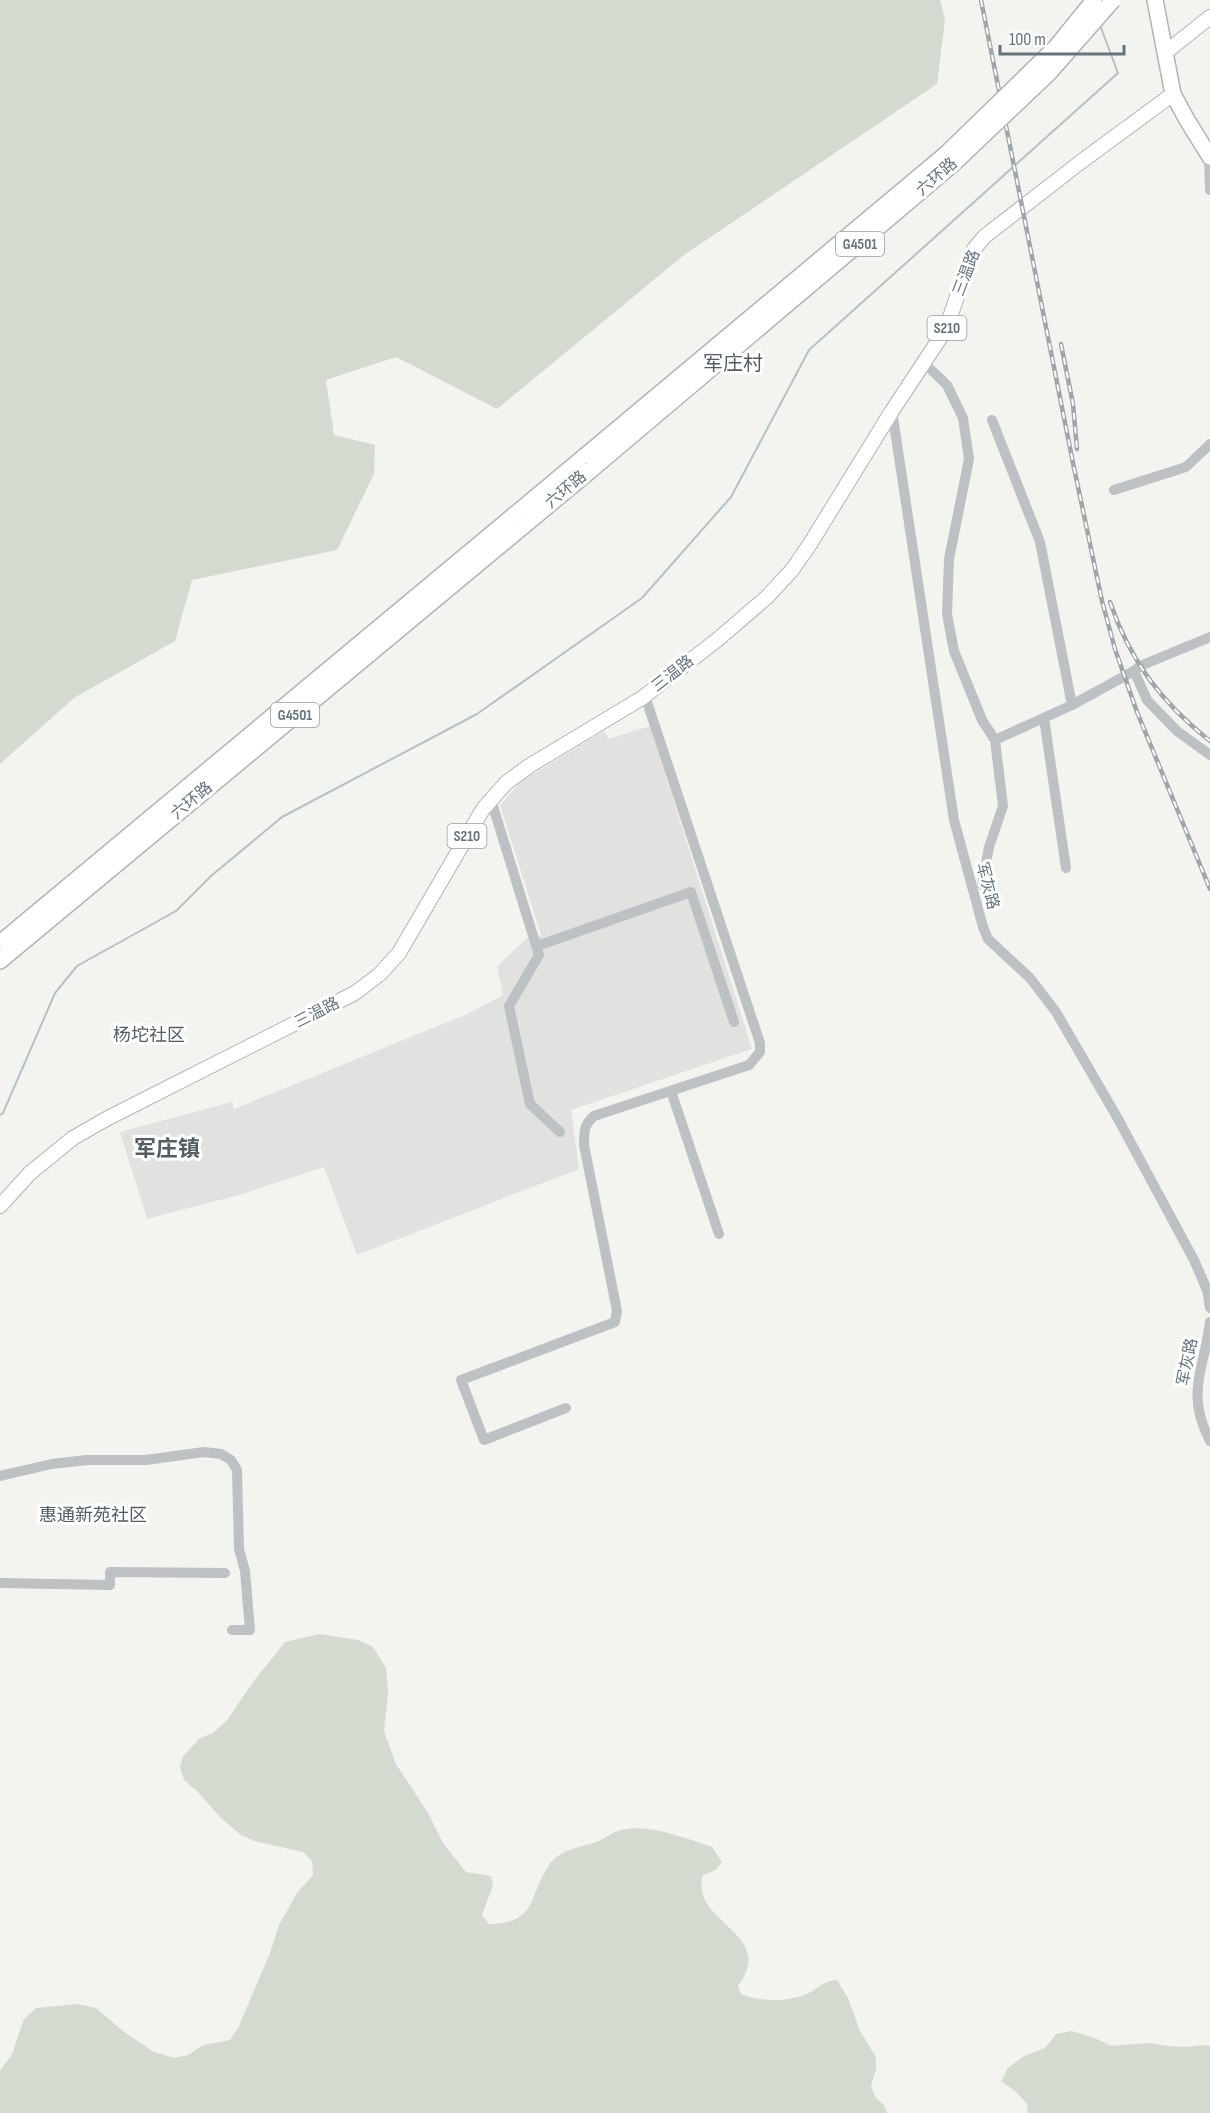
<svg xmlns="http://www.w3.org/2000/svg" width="1210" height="2113" viewBox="0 0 1210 2113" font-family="'Sofia Sans Condensed','Noto Sans SC',sans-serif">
  <rect width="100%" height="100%" fill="#f3f3f0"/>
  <!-- built -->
  <polygon fill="#e1e2e0" points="650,726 752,1049 571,1110 579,1169 357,1255 324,1167 239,1195 147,1219 120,1132 232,1102 234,1109 465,1015 503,995 497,966 526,939 541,935 500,805 520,782 604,731 609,739"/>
  <!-- green -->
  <g fill="#d5dad1">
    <polygon points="0,0 940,0 945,20 937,84 684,255 497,409 396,357 326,380 334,435 375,445 374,474 337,550 192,580 175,641 74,698 0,764"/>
    <path d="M320,1634l38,6 15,7 13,21 2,25 -4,38 12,33 32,49 15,30 23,29 25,4 2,9 -11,30 7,9c50,-1 39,-29 60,-59 11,-15 27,-17 44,-22 9,-2 16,-9 25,-12 30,-9 65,7 94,16l10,15 -6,8 -13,5c-14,49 75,56 35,111l3,8c20,8 46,8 66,0 11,-5 17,-14 30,-14l11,18 12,33 16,26v12l-5,17 5,12 8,7 3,8h-887v-42l12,-17 12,-35 12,-11 41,-4 19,4 27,23 31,21 20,6 14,-3 15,-10 27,-5 8,-12 32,-75 9,-28 18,-32 16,-18 -1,-14 -9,-9 -49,-11 -13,-6 -20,-17 -24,-27 -13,-11 -4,-13 3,-11 17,-18 13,-5 14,-13 26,-38 32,-40z"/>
    <polygon points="1072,2031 1095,2038 1111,2046 1148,2043 1167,2046 1188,2047 1201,2045 1210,2046 1210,2113 1027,2113 1028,2105 1015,2091 1001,2081 1008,2068 1024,2056 1045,2048 1056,2034"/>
  </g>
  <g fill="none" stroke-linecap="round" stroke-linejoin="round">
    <!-- stream -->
    <polyline stroke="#b6c1c5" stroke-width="2" points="0,1115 3,1113 55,993 77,966 176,911 211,876 282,817 477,714 642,598 731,497 809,350 1118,73 1100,25"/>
    <defs>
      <g id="major">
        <polyline points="1166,52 1210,17"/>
        <polyline points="0,1206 30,1173 73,1138 108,1118 355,993 380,974 399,953 483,809 506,783 529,766 642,698 717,640 767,597 792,570 810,544 892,411 946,329 969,261 974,249 985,236 1082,161 1173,94"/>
      </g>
      <g id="highway">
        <polyline points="1155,0 1173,94 1187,120 1210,157"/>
        <polyline points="0,943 585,456"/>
        <polyline points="0,961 591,470"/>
      </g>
    </defs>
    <!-- major casing -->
    <use href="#major" stroke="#b1b5b8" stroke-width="16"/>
    <!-- highway casing -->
    <use href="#highway" stroke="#b0b4b6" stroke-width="18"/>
    <!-- minor -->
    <g stroke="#bdc1c4" stroke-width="10">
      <polyline points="1209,156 1210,190"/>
      <polyline points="925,364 947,385 963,418 969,459 949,559 947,614 954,651 982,720 995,740 1003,806 989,847 982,885"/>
      <polyline points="892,411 954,820 983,927 988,939 1030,978 1056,1012 1117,1117 1194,1260 1207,1290 1210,1308"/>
      <polyline points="992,420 1040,542 1072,705"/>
      <polyline points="1114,490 1186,467 1210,444"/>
      <polyline points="1134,671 1147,700 1177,731 1210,755"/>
      <polyline points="1044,718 1066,868"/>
      <polyline points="995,740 1072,705 1134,671 1140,666 1210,637"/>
      <polyline points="491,800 539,955 509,1006 530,1104 560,1132"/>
      <polyline points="537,946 691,892 734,1022"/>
      <polyline points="671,1091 719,1234"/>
      <path d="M1210,1322c-6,49 -25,70 0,119"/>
      <path d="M566,1408l-82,32 -23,-60 154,-58 2,-11 -33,-166c0,-14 0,-20 10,-29l155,-51 11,-13v-9l-115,-347"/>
      <polyline points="0,1476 52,1464 87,1460 146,1460 204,1452 221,1454 231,1460 237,1470 239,1549 245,1571 250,1630 232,1630"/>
      <polyline points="0,1583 110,1585 110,1572 225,1573"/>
    </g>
    <!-- major -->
    <use href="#major" stroke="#fff" stroke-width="14"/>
    <!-- highway -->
    <use href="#highway" stroke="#fff" stroke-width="15"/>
    <defs>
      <g id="rail">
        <polyline points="981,0 1073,463 1102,601 1115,649 1137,712 1210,889"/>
        <polyline points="1061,344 1073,404 1077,449"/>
        <path d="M1110,602c20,59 52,101 100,139"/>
      </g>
    </defs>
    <!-- rail casing -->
    <use href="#rail" stroke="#9fa5a9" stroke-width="4.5"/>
    <!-- rail -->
    <use href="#rail" stroke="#fff" stroke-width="2" stroke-dasharray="7" stroke-linecap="butt"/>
    <defs>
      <g id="highway-bridge">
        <polyline points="585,456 946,154 1056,47 1094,0"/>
        <polyline points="591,470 952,165 1049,73 1113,0"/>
      </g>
    </defs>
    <!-- highway-bridge casing -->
    <use href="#highway-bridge" stroke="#b0b4b6" stroke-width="18" stroke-linecap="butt"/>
    <!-- highway-bridge -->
    <use href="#highway-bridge" stroke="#fff" stroke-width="15"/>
  </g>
  <g text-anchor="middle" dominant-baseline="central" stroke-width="6" stroke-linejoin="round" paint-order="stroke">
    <!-- shield labels -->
    <g fill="#fff" stroke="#939ea5" stroke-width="1.5">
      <rect x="836" y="232" width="48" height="24" rx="4.5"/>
      <rect x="927.5" y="316" width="39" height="24" rx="4.5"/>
      <rect x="271" y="703" width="48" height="24" rx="4.5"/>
      <rect x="447.5" y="824" width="39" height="24" rx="4.5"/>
    </g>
    <g font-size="15" font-weight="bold" fill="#65747e">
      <text x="860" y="244">G4501</text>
      <text x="947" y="328">S210</text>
      <text x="295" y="715">G4501</text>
      <text x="467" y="836">S210</text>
    </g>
    <!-- street labels -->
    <g font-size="16" fill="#65747e" stroke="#fff">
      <text transform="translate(937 177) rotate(-41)">六环路</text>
      <text transform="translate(967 273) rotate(-69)">三温路</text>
      <text transform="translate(566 490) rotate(-40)">六环路</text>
      <text transform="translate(673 674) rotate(-38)">三温路</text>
      <text transform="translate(192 801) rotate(-40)">六环路</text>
      <text transform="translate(987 886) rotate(75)">军灰路</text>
      <text transform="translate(317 1013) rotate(-27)">三温路</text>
      <text transform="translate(1188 1362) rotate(-79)">军灰路</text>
    </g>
    <!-- neighbourhood labels -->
    <g font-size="18" fill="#525d64" stroke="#fff">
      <text x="149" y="1035">杨坨社区</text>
      <text x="93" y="1515">惠通新苑社区</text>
    </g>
    <!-- quarter labels -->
    <g font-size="20" fill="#525d64" stroke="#fff">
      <text x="733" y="364">军庄村</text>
    </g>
    <!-- district labels -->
    <g font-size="22" font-weight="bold" fill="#525d64" stroke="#fff">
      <text x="167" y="1149">军庄镇</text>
    </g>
  </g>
  <!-- scale -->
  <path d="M1000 45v9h124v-9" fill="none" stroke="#65747e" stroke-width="3"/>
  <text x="1009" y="45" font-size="18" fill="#65747e" stroke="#ffffff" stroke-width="4.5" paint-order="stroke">100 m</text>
</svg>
